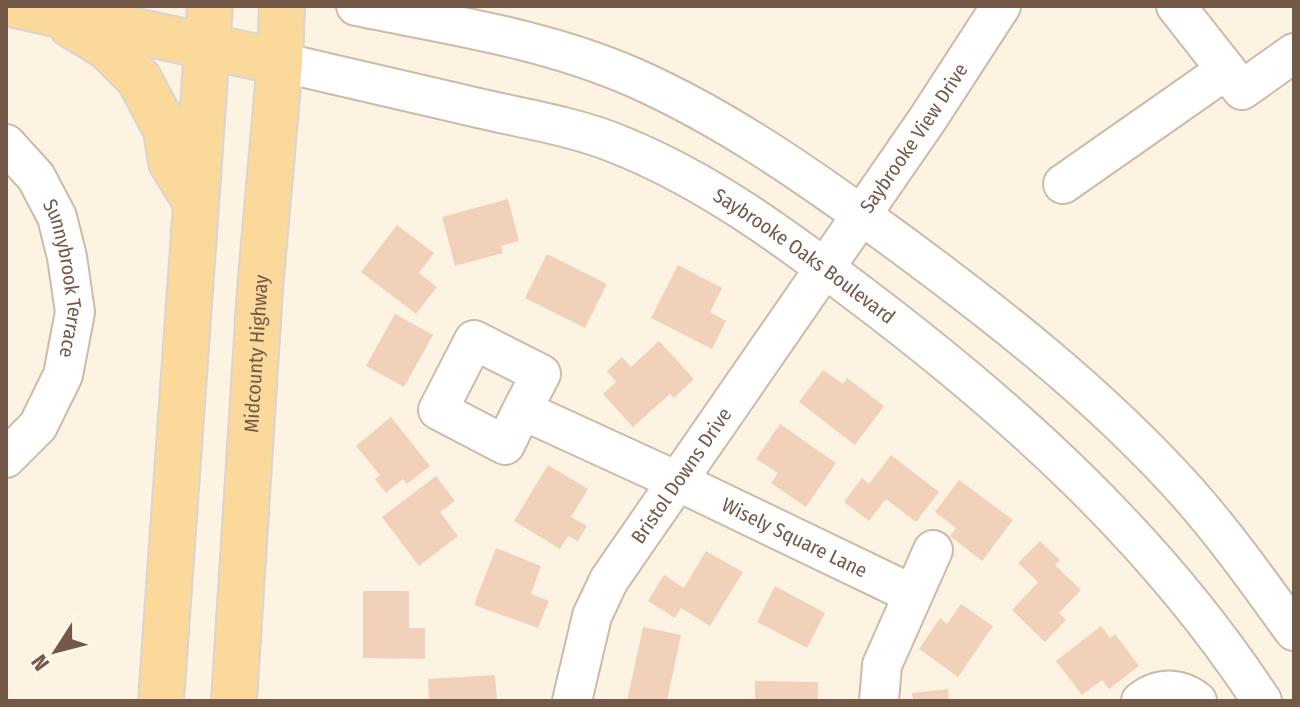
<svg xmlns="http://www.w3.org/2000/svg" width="1300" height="707" viewBox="0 0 1300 707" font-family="'Fira Sans Condensed',sans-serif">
  <rect width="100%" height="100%" fill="#fcf3e3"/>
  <!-- building -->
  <g fill="#f2d1ba">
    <polygon points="508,199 519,241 501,246 503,253 455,266 442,217"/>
    <polygon points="397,225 434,253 419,273 437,287 416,314 361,272"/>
    <polygon points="547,254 607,284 585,328 525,298"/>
    <polygon points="678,265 722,288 710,312 726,321 712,349 651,318"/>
    <polygon points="395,314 433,335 404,387 366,366"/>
    <polygon points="659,341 694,379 674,398 670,394 633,427 603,394 616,382 607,371 622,357 631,367"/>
    <polygon points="823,370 843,384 847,378 884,406 855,445 799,402"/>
    <polygon points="391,417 430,466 407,484 403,479 386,493 375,479 380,475 356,446"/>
    <polygon points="780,424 836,463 806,507 771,483 778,473 756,459"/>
    <polygon points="891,455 939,492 916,522 886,499 869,521 844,502 862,478 869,484"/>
    <polygon points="548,465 588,489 571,517 587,526 578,541 568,536 560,549 514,521"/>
    <polygon points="436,476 455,501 440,512 458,536 419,566 382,517"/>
    <polygon points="959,480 1013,520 982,561 950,536 956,528 935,512"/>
    <polygon points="1040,541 1060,560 1055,565 1081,590 1059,613 1066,620 1045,642 1012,610 1038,582 1018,563"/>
    <polygon points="496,548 541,566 531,594 549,601 538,628 474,605"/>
    <polygon points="706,551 743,572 710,626 681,608 675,618 648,601 664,575 684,588"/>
    <polygon points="775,586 825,613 807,648 757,622"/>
    <polygon points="363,591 409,591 409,628 425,628 425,659 363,658"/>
    <polygon points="961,604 993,626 958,677 919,649 940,618 947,624"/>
    <polygon points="1101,626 1110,638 1115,634 1139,666 1109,689 1102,680 1082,695 1056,661"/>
    <polygon points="643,627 681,635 667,701 627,701"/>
    <polygon points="495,675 497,701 429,701 428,679"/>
    <polygon points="755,681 818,682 818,701 755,701"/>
    <polygon points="948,689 949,701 913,701 912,693"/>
  </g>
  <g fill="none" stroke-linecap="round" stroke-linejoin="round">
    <defs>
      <g id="minor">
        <path d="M356,6c94,19 191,33 279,72 90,40 173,98 251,155 108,79 212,160 301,259 39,44 73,92 107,139"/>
        <polyline points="1176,6 1242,90 1294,53"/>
        <path id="s1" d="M280,62c69,16 138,32 207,48 45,10 93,18 135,36 86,35 162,91 236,147 154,116 298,246 404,408"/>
        <path id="s2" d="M6,144l30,33 21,40 10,40 8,55 -12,63 -25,51 -32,32"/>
        <polyline points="1063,184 1226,70"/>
        <path id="s3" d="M522,410l19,-36 -67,-34 -36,70 67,35 17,-35 155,71 235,113"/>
        <path id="s4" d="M572,701l20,-85 17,-36 318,-460 74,-114"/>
        <polyline points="879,701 882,665 933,550"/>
        <path d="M1141,701c18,-14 38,-14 56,0"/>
      </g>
      <g id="major">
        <polyline points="19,6 280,62"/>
        <polyline points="71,25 107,47 139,79 166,130 171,162 195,201"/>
        <polyline points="161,701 210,6"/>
        <path id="s5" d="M234,701l26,-412 20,-227 2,-56"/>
      </g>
    </defs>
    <!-- minor casing -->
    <use href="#minor" stroke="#cebaa9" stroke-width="42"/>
    <!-- major casing -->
    <use href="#major" stroke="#dbd4d0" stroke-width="48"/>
    <!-- minor -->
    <use href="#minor" stroke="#fff" stroke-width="38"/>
    <!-- major -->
    <use href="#major" stroke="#fbd99b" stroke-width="44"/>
  </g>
  <g text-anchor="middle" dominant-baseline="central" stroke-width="6" stroke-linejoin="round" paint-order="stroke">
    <!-- street labels -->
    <g font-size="20" fill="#745949" stroke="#fff7e9">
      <text stroke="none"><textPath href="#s4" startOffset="664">Saybrooke View Drive</textPath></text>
      <text stroke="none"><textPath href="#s1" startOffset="566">Saybrooke Oaks Boulevard</textPath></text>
      <text stroke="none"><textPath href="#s2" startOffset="152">Sunnybrook Terrace</textPath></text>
      <text stroke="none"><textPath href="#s5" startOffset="348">Midcounty Highway</textPath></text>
      <text stroke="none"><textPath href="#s4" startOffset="254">Bristol Downs Drive</textPath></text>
      <text stroke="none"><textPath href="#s3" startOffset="610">Wisely Square Lane</textPath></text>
    </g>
  </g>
  <!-- border -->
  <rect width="1300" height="707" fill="none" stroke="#745949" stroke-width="16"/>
  <!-- north arrow -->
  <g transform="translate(56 651) rotate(234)" stroke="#fff7e9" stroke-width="6" paint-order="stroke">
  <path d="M0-6L14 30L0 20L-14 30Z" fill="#745949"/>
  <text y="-12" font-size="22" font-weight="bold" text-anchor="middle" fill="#745949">N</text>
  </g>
</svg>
